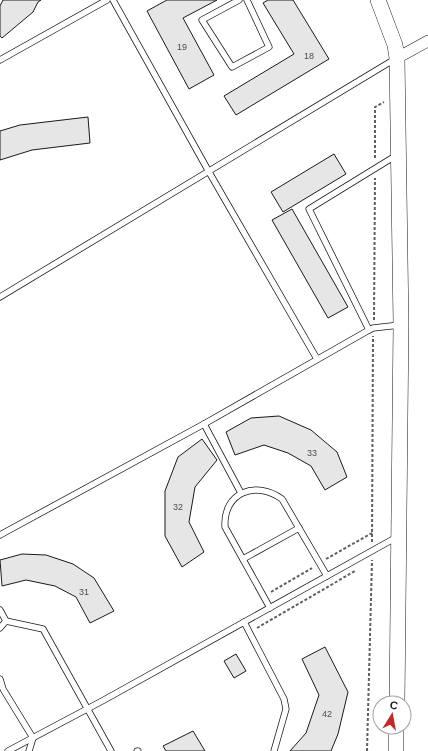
<svg xmlns="http://www.w3.org/2000/svg" width="428" height="751" viewBox="0 0 428 751" font-family="Arial,sans-serif">
  <rect width="100%" height="100%" fill="#fff"/>
  <!-- building -->
  <g fill="#e6e6e6" stroke="#1a1a1a">
    <polygon points="3,0 41,0 38,2 33,12 2,38 0,36 0,6"/>
    <polygon points="167,0 217,0 183,18 214,75 189,89 147,11"/>
    <polygon points="268,0 293,0 329,59 236,115 224,96 294,54 263,3"/>
    <polygon points="88,117 90,143 32,150 0,160 0,131 20,125"/>
    <polygon points="334,154 346,174 283,212 271,192"/>
    <polygon points="292,209 348,307 328,318 272,220"/>
    <polygon points="279,416 311,430 337,452 347,477 325,490 311,466 288,453 264,445 235,455 226,432 251,418"/>
    <polygon points="202,439 217,460 195,487 189,522 204,552 182,567 165,536 165,491 178,457"/>
    <polygon points="22,554 46,555 73,564 94,578 114,611 90,623 76,597 55,586 26,580 2,586 0,560"/>
    <polygon points="325,647 348,692 338,734 331,751 290,751 306,733 319,695 302,659"/>
    <polygon points="236,654 246,671 234,678 224,661"/>
    <polygon points="193,731 205,751 166,751 163,746"/>
  </g>
  <g fill="none" stroke-linecap="round" stroke-linejoin="round">
    <defs>
      <g id="lane">
        <polyline points="113,0 209,172 317,359"/>
        <polyline points="239,0 202,20 232,67 269,47 247,0"/>
        <polyline points="0,60 107,0"/>
        <polyline points="0,297 395,59"/>
        <polyline points="369,330 309,209 397,155"/>
        <polyline points="204,424 241,493"/>
        <polyline points="0,535 204,424 369,330 373,328 400,325"/>
        <polyline points="243,559 299,528"/>
        <path d="M270,608l-45,-81c-2,-35 31,-47 57,-28l45,77"/>
        <polyline points="0,610 6,621 0,628"/>
        <polyline points="6,621 43,629 111,751"/>
        <polyline points="244,622 284,699 286,709 274,751"/>
        <polyline points="0,679 3,689 33,738 29,751"/>
        <polyline points="8,751 104,700 397,537"/>
        <polyline points="137,751 138,751"/>
      </g>
      <polyline id="street" points="397,58 428,41"/>
      <g id="secondary">
        <polyline points="378,0 395,45 397,58 401,324 397,703"/>
        <polyline points="396,751 396,727"/>
      </g>
    </defs>
    <!-- lane casing -->
    <use href="#lane" stroke="#1a1a1a" stroke-width="7"/>
    <!-- street casing -->
    <use href="#street" stroke="#1a1a1a" stroke-width="12"/>
    <!-- secondary casing -->
    <use href="#secondary" stroke="#1a1a1a" stroke-width="16"/>
    <!-- path -->
    <g stroke="#5f5f5f" stroke-width="2" stroke-dasharray="3 2" stroke-linecap="butt">
      <polyline points="375,158 375,107 384,102"/>
      <polyline points="374,320 375,178"/>
      <polyline points="372,542 373,336"/>
      <polyline points="326,559 372,533"/>
      <polyline points="271,592 312,568"/>
      <polyline points="257,628 355,571"/>
      <polyline points="367,751 372,560"/>
    </g>
    <!-- lane -->
    <use href="#lane" stroke="#fff" stroke-width="5.5"/>
    <!-- street -->
    <use href="#street" stroke="#fff" stroke-width="11"/>
    <!-- secondary -->
    <use href="#secondary" stroke="#fff" stroke-width="15"/>
  </g>
  <g text-anchor="middle" dominant-baseline="central" stroke-width="3" stroke-linejoin="round" paint-order="stroke">
    <!-- number labels -->
    <g font-size="9" fill="#4d4d4d">
      <text x="182" y="47">19</text>
      <text x="309" y="56">18</text>
      <text x="312" y="453">33</text>
      <text x="178" y="507">32</text>
      <text x="84" y="592">31</text>
      <text x="327" y="714">42</text>
    </g>
  </g>
  <!-- north arrow -->
  <g transform="translate(392 715) rotate(11)"><circle r="19" fill="#ffffff" stroke="#a3a3a3"/>
  <path d="M0-3L7 15L0 10L-7 15Z" fill="#c62828"/>
  <text y="-6" font-size="11" font-weight="bold" text-anchor="middle" fill="#1a1a1a">С</text>
  </g>
</svg>
